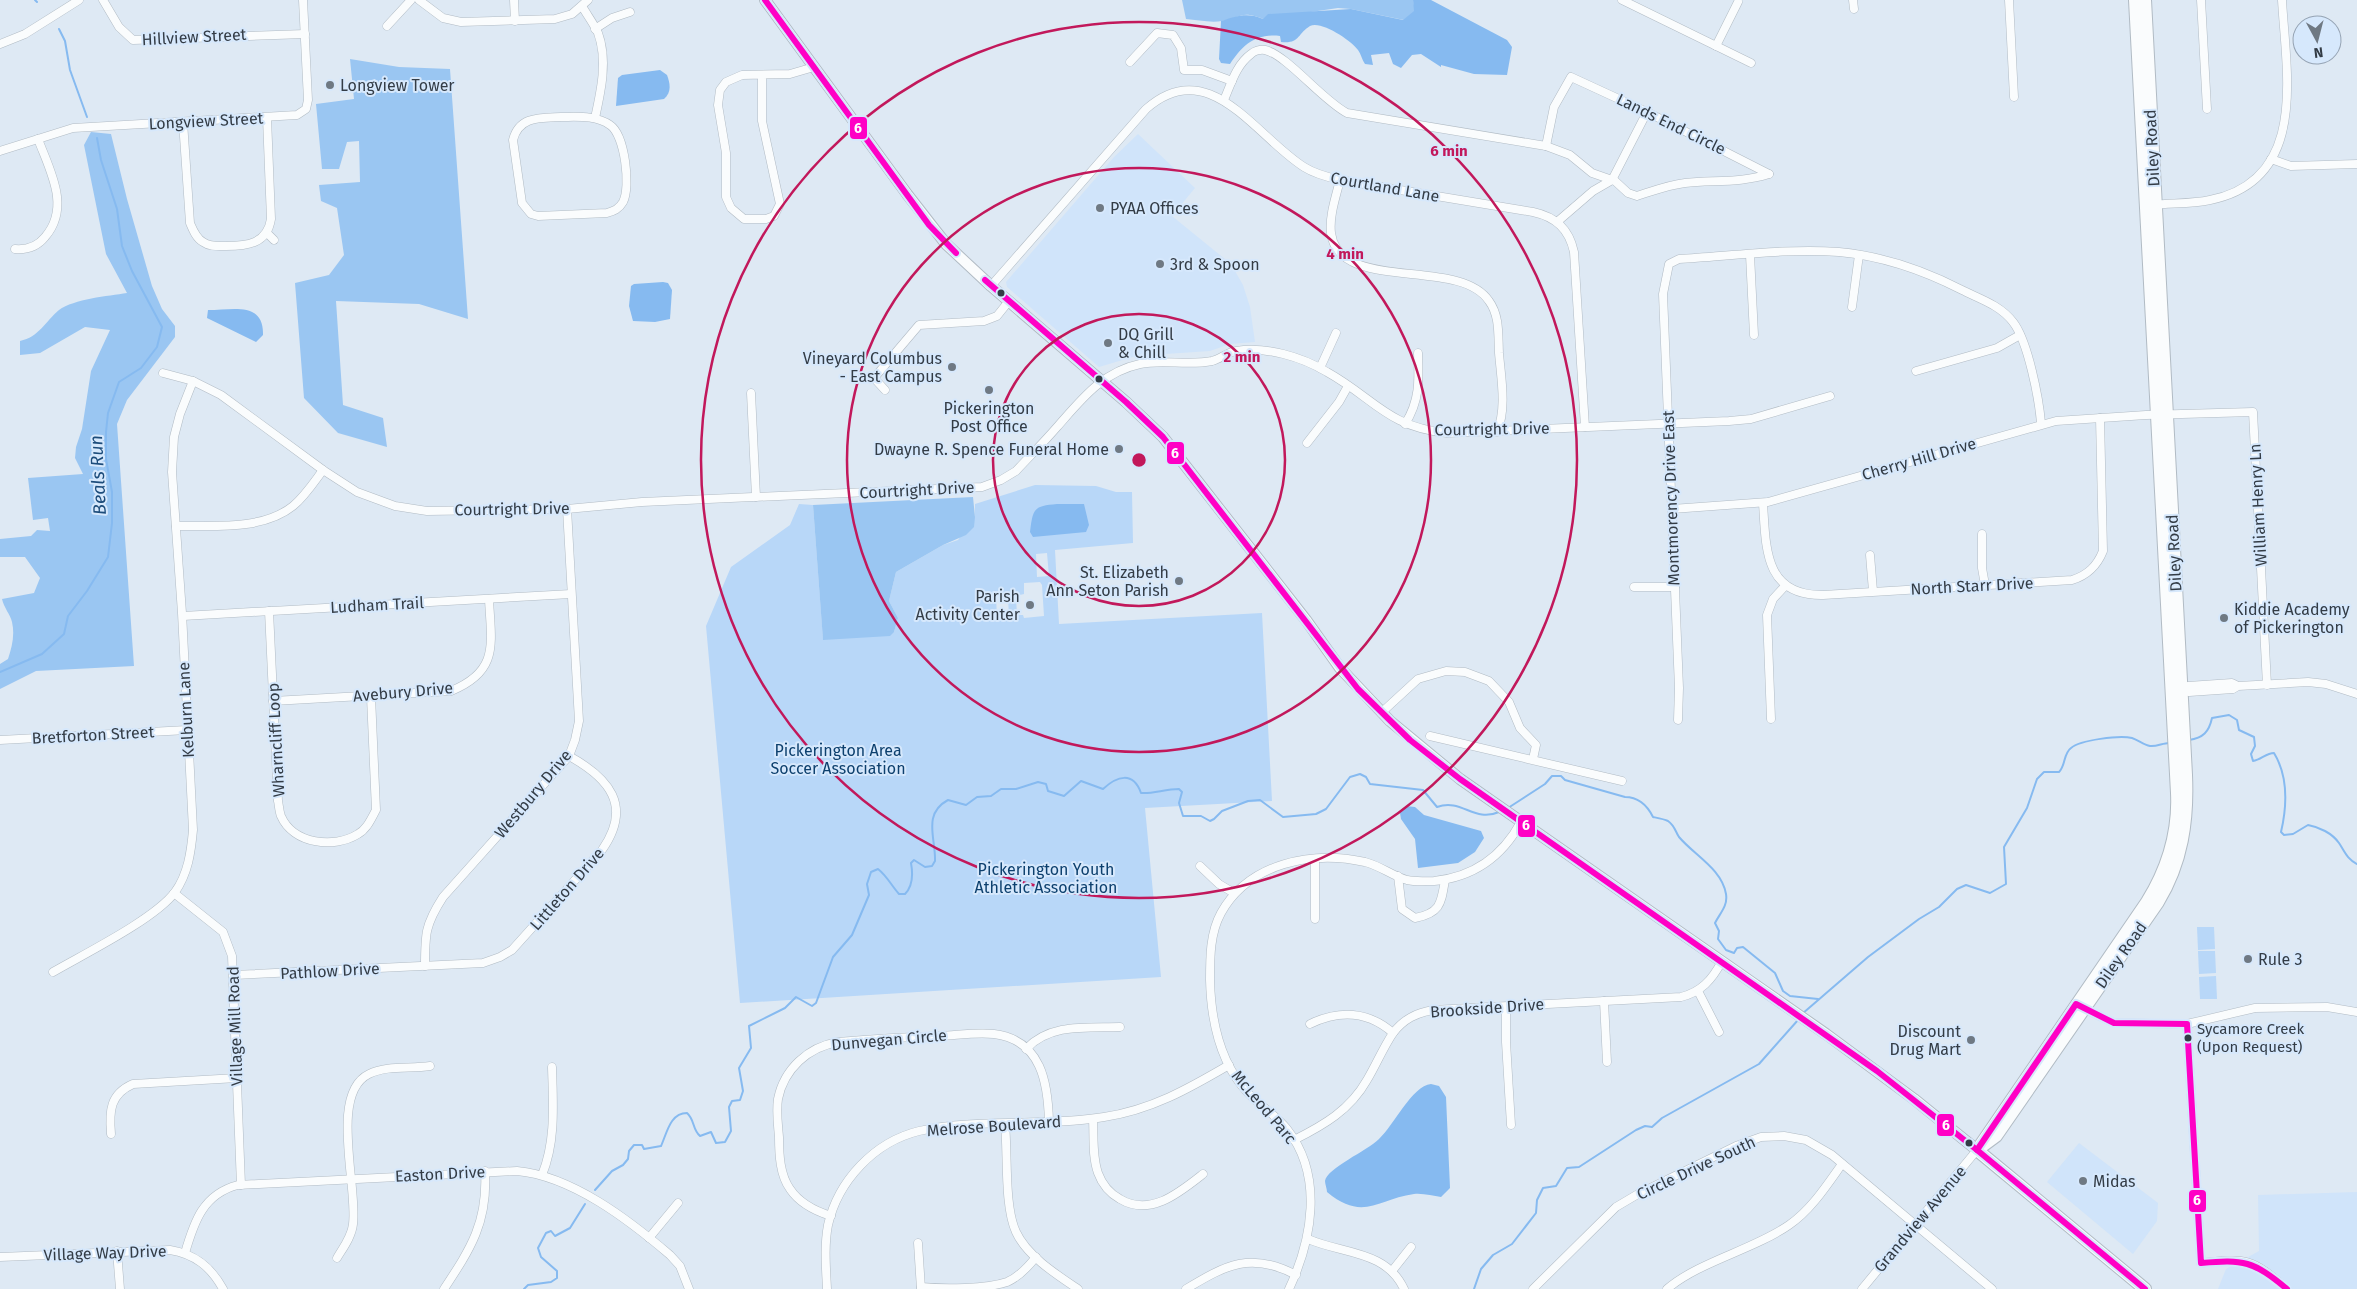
<svg xmlns="http://www.w3.org/2000/svg" width="2357" height="1289" viewBox="0 0 2357 1289" font-family="'Fira Sans',sans-serif">
  <rect width="100%" height="100%" fill="#dee9f4"/>
  <!-- built -->
  <g fill="#d0e4fa">
    <polygon points="1138,134 1195,188 1172,216 1231,264 1243,285 1250,307 1255,342 1230,344 1210,351 1136,356 1099,367 1007,287 1006,282 1114,157"/>
    <polygon points="2079,1143 2158,1203 2157,1221 2133,1254 2047,1182"/>
    <polygon points="2357,1192 2357,1289 2218,1289 2226,1269 2259,1251 2258,1195"/>
  </g>
  <!-- green -->
  <g fill="#b8d7f8" fill-rule="evenodd">
    <path d="M1035,485l61,1 20,6h16l1,51 -78,7 4,74 203,-11 10,188 -127,7 16,169 -421,26 -34,-377 25,-59 59,-42 9,-21 14,1 10,134 71,-7 4,-14 -9,-17 7,-29 47,-27 15,-5 17,-23v-13zM1047,553l2,23 -12,1 -1,-23zM1040,582l2,3 2,31 -20,2 -1,-3h-6l-1,-19 8,-2v-11zM996,596h12l1,22h-12z"/>
    <polygon points="2197,927 2214,927 2215,949 2198,950"/>
    <polygon points="2198,951 2215,951 2216,973 2199,974"/>
    <polygon points="2216,976 2217,999 2200,999 2199,977"/>
  </g>
  <!-- forest -->
  <g fill="#9ac6f2">
    <path d="M1182,0h231l2,11 -11,9 -53,-11 -13,-1 -75,11c-22,-9 -22,-1 -41,2 -11,2 -25,-1 -36,-2z"/>
    <polygon points="350,59 399,67 450,69 468,319 419,304 336,301 343,405 383,418 387,447 338,433 304,398 295,283 329,275 344,255 337,208 321,201 319,185 360,182 359,141 347,142 339,169 322,169 316,104 354,99"/>
    <path d="M91,132l20,2 16,65 25,87 10,23 13,17v11l-48,63 -10,24 17,242 -98,5 -36,18v-25l8,-5c4,-12 7,-24 4,-37 -2,-8 -8,-14 -10,-23l32,-6 6,-15 -15,-21h-25v-18l31,-3 6,-6 13,1 -2,-13 -15,2 -5,-42 55,-4 -8,-16 1,-11 6,-18 9,-58 19,-41 -25,-3 -45,26 -20,2v-14c19,-4 25,-19 39,-31 15,-11 49,-14 68,-17l-21,-39 -22,-109z"/>
    <polygon points="973,497 975,517 974,527 966,535 943,545 896,572 889,601 898,618 894,632 890,636 823,640 813,505"/>
  </g>
  <!-- water -->
  <g fill="#86baf0">
    <path d="M1413,0h18l76,40 5,7 -5,28 -33,-1 -33,-9v2l-20,-13 -9,1 -11,13 -8,-4 -4,-11 -18,2 2,10 -8,-1c-3,-4 -4,-10 -7,-14 -6,-9 -37,-30 -48,-24 -13,8 -10,18 -29,16l-1,-6c-25,-3 -38,10 -50,28l-9,-1 -2,-4 2,-38c16,-5 26,-9 42,-2l5,-5 83,-5 52,11 11,-9z"/>
    <path d="M660,70l7,5c3,8 5,17 -3,24l-48,7 2,-28 4,-3z"/>
    <polygon points="663,282 668,283 672,290 670,319 655,322 633,321 629,306 631,286 634,284"/>
    <path d="M208,310c25,0 56,-9 55,25l-7,7 -49,-24z"/>
    <path d="M1057,504h27l5,21 -3,7 -53,5 -3,-5c3,-23 3,-26 27,-28z"/>
    <polygon points="1406,806 1415,807 1424,815 1481,831 1484,838 1475,852 1458,863 1418,868 1415,839 1401,819 1400,813"/>
    <path d="M1431,1084l8,2 7,11 4,91 -9,9c-8,-1 -18,-4 -27,-3 -36,5 -51,28 -87,-2 0,-3 -2,-8 -2,-11 2,-13 42,-30 54,-42 15,-14 33,-53 52,-55z"/>
  </g>
  <g fill="none" stroke-linecap="round" stroke-linejoin="round">
    <!-- stream -->
    <g stroke="#86baf0" stroke-width="2">
      <polyline points="35,0 37,2"/>
      <polyline points="59,29 65,41 70,70 87,117"/>
      <polyline points="0,672 42,654 64,634 68,616 87,591 108,557 112,523 112,492 106,459 106,432 108,413 119,382 141,368 157,347 162,327 132,271 122,246 117,209 101,160 97,138"/>
      <path d="M2189,740c14,-2 20,-8 23,-22l17,-3 8,5 2,10 15,7 1,9 -4,8 2,7c8,-1 13,-8 21,-8 14,23 13,53 7,79l3,3 9,-1 15,-9c11,2 24,8 31,18 6,9 8,16 18,21"/>
      <path d="M1508,808l37,-24 7,-8h9l4,4 60,17c14,0 22,8 28,20 5,1 11,2 15,4 7,5 7,10 11,16 15,18 43,32 47,57 2,12 -6,19 -11,29l4,8 -1,8 8,11 8,3 3,-5 6,-1 32,26 8,18 7,5 28,3"/>
      <path d="M1802,1014l66,-57 51,-38 20,-12 18,-18 9,-4 24,8 16,-9 -2,-37 23,-39 10,-29 7,-7h15c7,-7 4,-18 12,-24 9,-8 49,-13 61,-10 6,2 12,7 18,8 6,1 13,-3 19,-3"/>
      <path d="M595,1190l17,-19 11,-6 5,-6 1,-8 5,-6h8l2,4 17,-3c6,-13 9,-33 26,-33 8,7 5,16 13,23l11,-4 5,11 9,-1 6,-11 -2,-24 3,-6 8,-1 3,-9 -4,-23 12,-20 -2,-22 36,-18 11,-11 16,9 4,-3 17,-46 19,-22 17,-40 -2,-11 4,-12 7,-3c9,7 13,16 21,25h6c8,-8 8,-20 6,-31l3,-3 11,7 7,-1 3,-5c1,-22 -13,-47 13,-61l18,5 11,-8 14,-1 10,-7h15l22,-7 8,2 2,7 16,5 17,-15 22,8c14,-13 30,-18 38,4 12,1 24,-4 38,-4l3,3 -3,11 4,13h18l9,5 4,-2 8,-8 26,-10 12,-1 23,17 33,-3 10,-5 24,-32 10,-3 6,3 4,7 53,6 14,17c25,-9 37,16 62,5"/>
      <polyline points="524,1289 528,1285 551,1282 557,1278 557,1271 541,1257 538,1248 546,1233 551,1231 555,1236 570,1228 585,1204"/>
      <polyline points="1474,1289 1481,1269 1493,1255 1512,1244 1536,1213 1537,1200 1543,1188 1556,1186 1567,1168 1579,1167 1636,1130 1645,1126 1652,1127 1662,1118 1759,1064 1798,1020"/>
    </g>
    <defs>
      <g id="minor">
        <polyline points="103,0 119,27 133,40 305,34"/>
        <polyline points="419,0 443,18 461,22 555,19 572,14 588,0"/>
        <polyline points="514,0 515,21"/>
        <polyline points="1622,0 1751,63"/>
        <polyline points="1853,0 1854,9"/>
        <polyline points="2009,0 2014,97"/>
        <polyline points="2201,0 2207,109"/>
        <path d="M582,6c5,9 12,18 16,27 10,27 3,58 -3,85"/>
        <polyline points="387,26 411,0"/>
        <polyline points="595,29 612,18 630,12"/>
        <polyline points="0,44 25,34 79,0"/>
        <polyline points="1716,46 1738,2"/>
        <polyline points="1130,62 1157,33 1173,35 1181,48 1184,70 1202,70 1232,81"/>
        <polyline points="762,75 762,121 780,204 774,216 766,219 744,219 731,208 726,197 726,153 718,105 720,90 726,82 742,75 790,74 814,67"/>
        <path d="M1224,100c7,-16 12,-35 27,-46 3,-3 9,-5 14,-4 22,5 57,50 82,63l199,33 24,9 22,18 23,8 13,12 9,3c16,-5 31,-11 48,-13 29,-3 56,0 84,-9"/>
        <path d="M561,117c16,0 35,-2 49,8 15,10 21,62 13,77 -4,7 -9,9 -16,11l-69,3 -7,-2 -9,-11 -9,-63c6,-24 27,-22 48,-23z"/>
        <path d="M183,122l7,101c3,7 6,15 13,19 7,5 15,4 23,4 21,0 41,-2 45,-27l-4,-101"/>
        <polyline points="1546,146 1554,107 1571,77 1647,112 1769,174"/>
        <polyline points="0,151 73,128 297,115 306,109 308,100 303,0"/>
        <polyline points="2271,159 2291,166 2357,164"/>
        <path d="M1340,180c-4,16 -11,36 -9,53 8,61 128,23 158,68 11,15 9,34 10,52 2,25 8,55 -2,79"/>
        <path d="M2153,205c19,-2 39,-1 57,-5 99,-20 76,-127 72,-200"/>
        <polyline points="1557,222 1593,191 1612,180 1647,112"/>
        <polyline points="267,233 274,240"/>
        <path d="M15,249c12,1 22,-2 30,-12 26,-30 5,-66 -7,-98"/>
        <polyline points="1750,255 1754,335"/>
        <path d="M991,286l155,-177c63,-56 109,27 158,58 11,7 23,10 36,13l193,32c23,5 36,17 41,40l11,175"/>
        <polyline points="1852,307 1859,255"/>
        <polyline points="1320,368 1336,333"/>
        <polyline points="1916,371 1997,348 2020,335"/>
        <path d="M163,373l30,8 28,14 102,75 34,22 38,14 32,5 140,-2 75,-7 340,-15 19,-7 15,-9c13,-14 28,-29 41,-44 24,-27 45,-55 83,-63 23,-5 48,2 72,-3 8,-2 16,-9 24,-10 30,-5 66,6 91,21 47,26 60,55 120,61l282,-12 22,-2 79,-23"/>
        <polyline points="885,390 874,378 919,325 984,321 997,316 1009,301"/>
        <polyline points="751,393 756,497"/>
        <path d="M1405,424c15,-23 14,-44 13,-71"/>
        <polyline points="1307,443 1339,402 1348,386"/>
        <path d="M1763,503c3,45 1,93 60,92l249,-15c16,-5 25,-14 31,-29l-3,-133"/>
        <polyline points="1672,509 1768,502 2056,421 2146,415 2253,412 2267,685"/>
        <path d="M176,526c37,-1 86,5 117,-20 12,-10 21,-24 30,-36"/>
        <polyline points="1982,534 1982,568 1985,585"/>
        <polyline points="1870,555 1873,591"/>
        <polyline points="1634,587 1675,587"/>
        <path d="M269,611l9,190c1,4 1,10 3,15 12,28 53,33 77,18 9,-5 13,-15 18,-24l-5,-113"/>
        <polyline points="183,616 571,594"/>
        <polyline points="2238,686 2232,683 2188,686 2184,689 2189,692 2233,689 2238,686 2308,682 2326,684 2357,694"/>
        <path d="M273,701l178,-10c49,-20 40,-48 38,-92"/>
        <polyline points="1381,713 1418,679 1446,671 1465,672 1489,681 1509,702 1520,728 1536,745 1533,759"/>
        <polyline points="1771,719 1767,615 1773,599 1785,586"/>
        <path d="M1678,720l1,-32 -16,-394 6,-30 10,-5c51,-3 110,-11 160,-7 44,4 84,18 123,38 18,9 38,15 51,32 15,19 26,77 28,101"/>
        <polyline points="1430,736 1622,781"/>
        <polyline points="0,740 187,730"/>
        <polyline points="1315,860 1315,919"/>
        <polyline points="1200,866 1219,884 1234,893"/>
        <path d="M1398,876l4,33 13,9c26,-5 26,-15 30,-38"/>
        <polyline points="174,893 223,932 232,956 241,1185"/>
        <path d="M425,966c0,-32 0,-41 18,-69l126,-141 6,-16 4,-19 -12,-212"/>
        <path d="M53,972c31,-18 102,-53 122,-80 13,-18 16,-40 18,-62l-11,-217 -10,-141 2,-35 6,-23 13,-33"/>
        <path d="M234,975l249,-12 17,-6 12,-7 90,-100c31,-44 7,-72 -33,-94"/>
        <polyline points="1698,991 1719,1032"/>
        <polyline points="1604,1001 1607,1062"/>
        <polyline points="1506,1007 1506,1042 1511,1125"/>
        <polyline points="2083,1008 2114,1023 2187,1024 2255,1008 2327,1007 2357,1012"/>
        <path d="M1310,1024c29,-14 58,-13 83,9"/>
        <path d="M2187,1024l14,239c47,-5 50,-5 86,26"/>
        <path d="M1026,1049c24,-26 61,-21 94,-22"/>
        <path d="M1093,1119c1,18 -1,37 5,54 4,11 11,20 22,26 30,18 59,-6 83,-25"/>
        <path d="M1005,1124c3,30 -1,82 11,108 11,24 41,43 62,57"/>
        <path d="M111,1134c-2,-23 -1,-40 22,-50l104,-6"/>
        <path d="M1294,1140c30,-15 56,-30 73,-60 9,-15 16,-32 26,-47 11,-14 23,-20 40,-23l248,-13c20,-5 31,-17 41,-36"/>
        <path d="M542,1175c14,-34 11,-71 10,-108"/>
        <path d="M831,1216c-16,-5 -31,-12 -41,-27 -10,-14 -11,-34 -11,-52 -1,-12 -3,-25 -1,-38 6,-30 30,-52 60,-57 34,-3 69,-5 103,-6 18,-1 36,-4 53,-2 48,6 54,50 55,88"/>
        <polyline points="649,1238 678,1203"/>
        <path d="M1308,1239c34,15 78,11 96,50"/>
        <polyline points="918,1243 921,1289"/>
        <polyline points="117,1251 120,1289"/>
        <path d="M185,1253c9,-31 18,-59 53,-68l279,-14c55,5 112,49 153,84l10,11 9,23"/>
        <path d="M0,1257l170,-7c25,4 41,17 53,39"/>
        <path d="M337,1258c6,-10 15,-22 16,-34 5,-37 -24,-131 16,-150 18,-9 41,-5 61,-8"/>
        <polyline points="1392,1271 1411,1247"/>
        <path d="M921,1287c23,2 65,2 86,-5 12,-5 21,-15 29,-25"/>
        <path d="M444,1289c27,-41 44,-67 41,-118"/>
        <path d="M827,1289c-1,-21 -3,-43 1,-64 10,-44 46,-83 91,-94 58,-13 125,-4 185,-14 47,-7 84,-28 125,-52"/>
        <path d="M1186,1289c40,-24 65,-38 110,-14"/>
        <path d="M1289,1289c23,-49 35,-113 -2,-160 -11,-14 -27,-23 -39,-36 -29,-31 -37,-73 -38,-113 0,-23 0,-47 11,-67 28,-50 91,-63 144,-51 16,4 27,14 42,18 9,2 18,1 27,1 40,-4 68,-24 87,-59"/>
        <polyline points="1533,1289 1616,1207 1638,1194 1736,1146 1761,1137 1784,1136 1806,1140 1832,1155 1992,1289"/>
        <path d="M1667,1289c33,-28 86,-39 122,-64 22,-15 38,-40 53,-61"/>
        <polyline points="1862,1289 1977,1150"/>
      </g>
      <polyline id="major" points="765,0 907,194 946,244 991,286 1126,402 1163,437 1306,620 1340,668 1390,721 1460,779 1826,1034 1914,1099 1977,1150"/>
      <g id="highway">
        <path d="M1980,1146l167,-244c21,-34 32,-69 30,-109l-42,-793"/>
        <path d="M1977,1150l19,-14 162,-234c24,-40 30,-81 28,-127l-41,-775"/>
        <polyline points="1977,1150 2145,1289"/>
      </g>
    </defs>
    <!-- minor casing -->
    <use href="#minor" stroke="#b1bbc4" stroke-width="9"/>
    <!-- major casing -->
    <use href="#major" stroke="#b1bbc4" stroke-width="12"/>
    <!-- highway casing -->
    <use href="#highway" stroke="#b1bbc4" stroke-width="14"/>
    <!-- minor -->
    <use href="#minor" stroke="#fafcfd" stroke-width="8"/>
    <!-- major -->
    <use href="#major" stroke="#fafcfd" stroke-width="10"/>
    <!-- highway -->
    <use href="#highway" stroke="#fafcfd" stroke-width="12"/>
    <defs>
      <g id="bus-1">
        <polyline points="765,0 929,225 956,253"/>
        <polyline points="985,280 1126,402 1163,437 1358,689 1410,740 1460,779 1877,1071 1977,1150 2145,1289"/>
        <path d="M1977,1150l99,-146 38,19 73,1 14,239c43,-4 52,-2 86,26"/>
      </g>
    </defs>
    <!-- bus-1 casing -->
    <use href="#bus-1" stroke="#d6e8fc" stroke-width="10"/>
    <!-- bus-1 -->
    <use href="#bus-1" stroke="#ff00c5" stroke-width="6"/>
  </g>
  <!-- distance rings -->
  <g fill="none" stroke="#c2185b" stroke-width="2.5">
    <circle cx="1139" cy="460" r="146"/>
    <circle cx="1139" cy="460" r="292"/>
    <circle cx="1139" cy="460" r="438"/>
  </g>
  <!-- markers -->
  <g fill="#6f7983" stroke="#d6e8fc" stroke-width="2">
    <circle cx="330" cy="85" r="5"/>
    <circle cx="1100" cy="208" r="5"/>
    <circle cx="1160" cy="264" r="5"/>
    <circle cx="1108" cy="343" r="5"/>
    <circle cx="952" cy="367" r="5"/>
    <circle cx="989" cy="390" r="5"/>
    <circle cx="1119" cy="449" r="5"/>
    <circle cx="1179" cy="581" r="5"/>
    <circle cx="1030" cy="605" r="5"/>
    <circle cx="2224" cy="618" r="5"/>
    <circle cx="2248" cy="959" r="5"/>
    <circle cx="1971" cy="1040" r="5"/>
    <circle cx="2083" cy="1181" r="5"/>
  </g>
  <g fill="#333c46" stroke="#d6e8fc" stroke-width="2">
    <circle cx="1001" cy="293" r="4.5"/>
    <circle cx="1099" cy="379" r="4.5"/>
    <circle cx="2188" cy="1038" r="4.5"/>
    <circle cx="1969" cy="1143" r="4.5"/>
  </g>
  <g text-anchor="middle" dominant-baseline="central" stroke-width="4" stroke-linejoin="round" paint-order="stroke">
    <!-- bus labels -->
    <g font-size="15" fill="#333c46" stroke="#d6e8fc" text-anchor="start">
      <text x="2197" y="1029">Sycamore Creek<tspan x="2197" dy="18">(Upon Request)</tspan></text>
    </g>
    <!-- street labels -->
    <g font-size="16" fill="#333c46" stroke="#d6e8fc">
      <text transform="translate(194 37) rotate(-3)">Hillview Street</text>
      <text transform="translate(206 121) rotate(-3)">Longview Street</text>
      <text transform="translate(1671 124) rotate(26)">Lands End Circle</text>
      <text transform="translate(2152 148) rotate(-93)">Diley Road</text>
      <text transform="translate(1385 187) rotate(10)">Courtland Lane</text>
      <text transform="translate(1492 429) rotate(-1)">Courtright Drive</text>
      <text transform="translate(1919 459) rotate(-16)">Cherry Hill Drive</text>
      <text transform="translate(917 490) rotate(-3)">Courtright Drive</text>
      <text transform="translate(1671 498) rotate(-92)">Montmorency Drive East</text>
      <text transform="translate(2258 505) rotate(-93)">William Henry Ln</text>
      <text transform="translate(512 509) rotate(-1)">Courtright Drive</text>
      <text transform="translate(2174 553) rotate(-93)">Diley Road</text>
      <text transform="translate(1972 586) rotate(-3)">North Starr Drive</text>
      <text transform="translate(377 605) rotate(-3)">Ludham Trail</text>
      <text transform="translate(403 692) rotate(-5)">Avebury Drive</text>
      <text transform="translate(186 710) rotate(-93)">Kelburn Lane</text>
      <text transform="translate(93 735) rotate(-3)">Bretforton Street</text>
      <text transform="translate(276 740) rotate(-93)">Wharncliff Loop</text>
      <text transform="translate(533 794) rotate(-50)">Westbury Drive</text>
      <text transform="translate(567 889) rotate(-49)">Littleton Drive</text>
      <text transform="translate(2121 955) rotate(-55)">Diley Road</text>
      <text transform="translate(330 971) rotate(-3)">Pathlow Drive</text>
      <text transform="translate(1487 1008) rotate(-4)">Brookside Drive</text>
      <text transform="translate(235 1026) rotate(-92)">Village Mill Road</text>
      <text transform="translate(889 1040) rotate(-5)">Dunvegan Circle</text>
      <text transform="translate(1264 1107) rotate(50)">McLeod Parc</text>
      <text transform="translate(994 1126) rotate(-4)">Melrose Boulevard</text>
      <text transform="translate(1696 1168) rotate(-25)">Circle Drive South</text>
      <text transform="translate(440 1174) rotate(-3)">Easton Drive</text>
      <text transform="translate(1920 1219) rotate(-50)">Grandview Avenue</text>
      <text transform="translate(105 1253) rotate(-2)">Village Way Drive</text>
    </g>
    <!-- poi labels -->
    <g font-size="16" fill="#333c46" stroke="#d6e8fc" text-anchor="start">
      <text x="340" y="85">Longview Tower</text>
      <text x="1110" y="208">PYAA Offices</text>
      <text x="1170" y="264">3rd &amp; Spoon</text>
      <text x="1118" y="334">DQ Grill<tspan x="1118" dy="18">&amp; Chill</tspan></text>
      <text x="942" y="358" text-anchor="end">Vineyard Columbus<tspan x="942" dy="18">- East Campus</tspan></text>
      <text x="989" y="408" text-anchor="middle">Pickerington<tspan x="989" dy="18">Post Office</tspan></text>
      <text x="1109" y="449" text-anchor="end">Dwayne R. Spence Funeral Home</text>
      <text x="1169" y="572" text-anchor="end">St. Elizabeth<tspan x="1169" dy="18">Ann Seton Parish</tspan></text>
      <text x="1020" y="596" text-anchor="end">Parish<tspan x="1020" dy="18">Activity Center</tspan></text>
      <text x="2234" y="609">Kiddie Academy<tspan x="2234" dy="18">of Pickerington</tspan></text>
      <text x="2258" y="959">Rule 3</text>
      <text x="1961" y="1031" text-anchor="end">Discount<tspan x="1961" dy="18">Drug Mart</tspan></text>
      <text x="2093" y="1181">Midas</text>
    </g>
    <!-- park labels -->
    <g font-size="16" fill="#0d406e" stroke="#d6e8fc">
      <text x="838" y="750">Pickerington Area<tspan x="838" dy="18">Soccer Association</tspan></text>
      <text x="1046" y="869">Pickerington Youth<tspan x="1046" dy="18">Athletic Association</tspan></text>
    </g>
    <!-- water labels -->
    <g font-size="18" font-style="italic" fill="#1c4c7b" stroke="#d6e8fc">
      <text transform="translate(98 475) rotate(-93)">Beals Run</text>
    </g>
  </g>
  <circle cx="1139" cy="460" r="8" fill="#c2185b" stroke="#d6e8fc" stroke-width="2.5"/>
  <g font-size="15" text-anchor="middle" font-weight="bold" fill="#c2185b" stroke="#d6e8fc" stroke-width="4" stroke-linejoin="round" paint-order="stroke">
    <text x="1449" y="156">6 min</text>
    <text x="1345" y="259">4 min</text>
    <text x="1242" y="362">2 min</text>
  </g>
  <g stroke="#d6e8fc" stroke-width="2">
    <rect x="849" y="116" width="19" height="24" rx="5" fill="#ff00c5"/>
    <rect x="1166" y="441" width="19" height="24" rx="5" fill="#ff00c5"/>
    <rect x="1517" y="814" width="19" height="24" rx="5" fill="#ff00c5"/>
    <rect x="1936" y="1113" width="19" height="24" rx="5" fill="#ff00c5"/>
    <rect x="2188" y="1189" width="19" height="24" rx="5" fill="#ff00c5"/>
  </g>
  <g font-size="14" text-anchor="middle" font-weight="bold" fill="#fff">
    <text x="858" y="133">6</text>
    <text x="1175" y="458">6</text>
    <text x="1526" y="830">6</text>
    <text x="1946" y="1130">6</text>
    <text x="2197" y="1205">6</text>
  </g>
  <!-- north arrow -->
  <g transform="translate(2317 40) rotate(173)"><circle r="24" fill="#d6e8fc" stroke="#95a3b3"/>
  <path d="M0-4L9 19L0 12L-9 19Z" fill="#6f7983"/>
  <text y="-8" font-size="14" font-weight="bold" text-anchor="middle" fill="#333c46">N</text>
  </g>
</svg>
